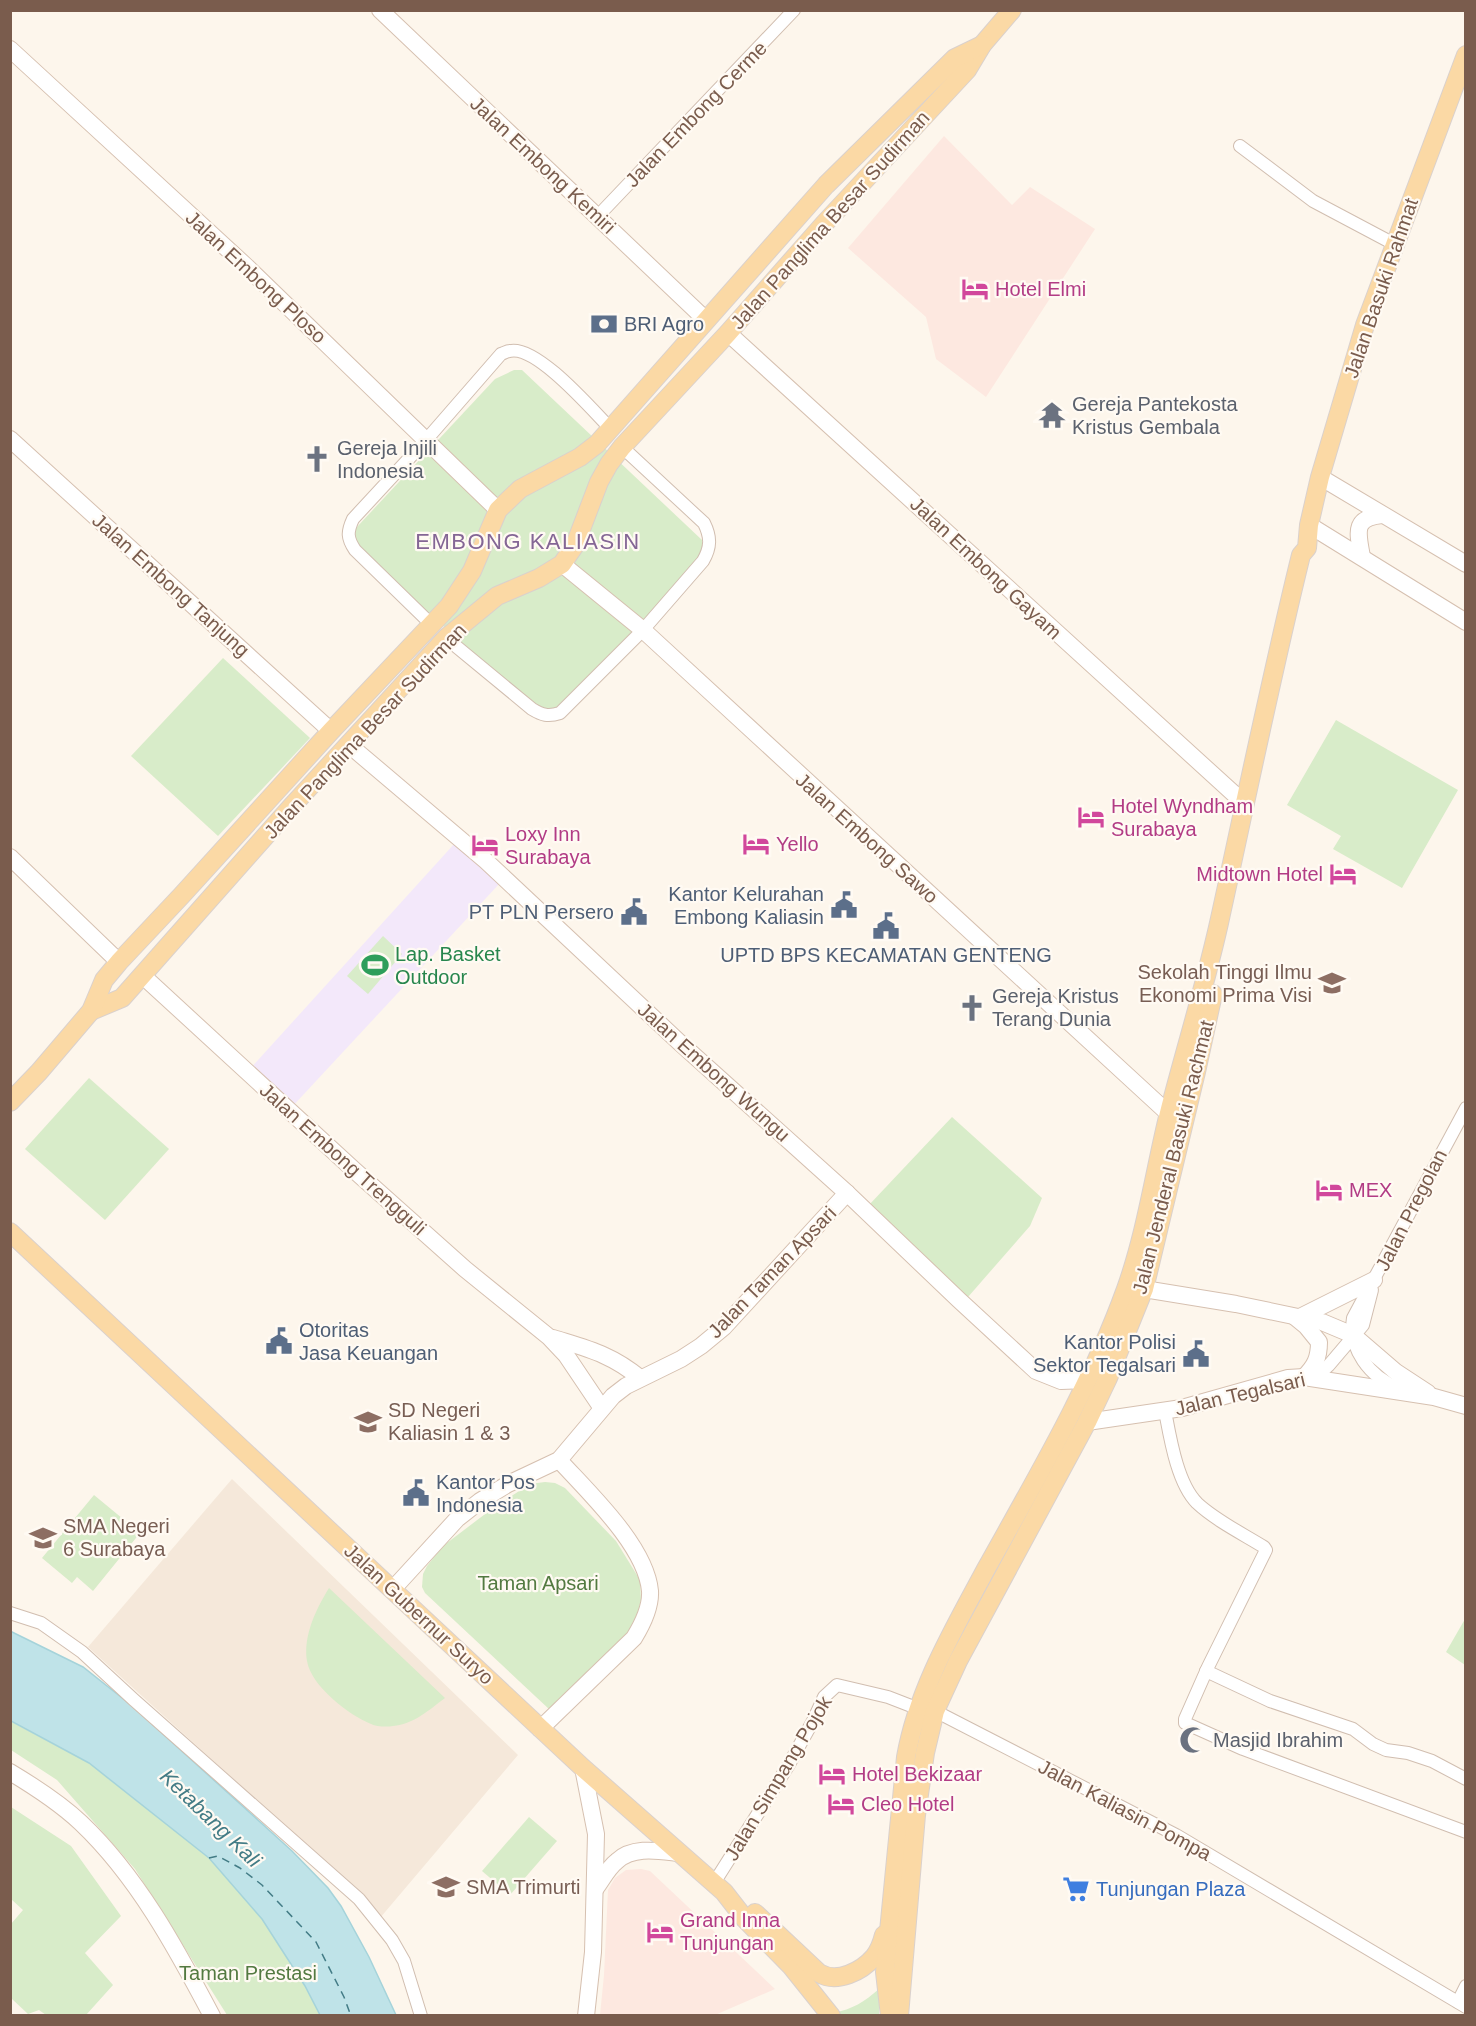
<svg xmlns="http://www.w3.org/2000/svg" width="1476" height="2026" viewBox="0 0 1476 2026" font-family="Helvetica,sans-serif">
  <rect width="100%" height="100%" fill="#fdf6ec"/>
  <!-- residential -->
  <polygon fill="#f5e8da" points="232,1479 518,1755 380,1918 362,1896 88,1647"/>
  <!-- commercial -->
  <g fill="#fde8e0">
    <polygon points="944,136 1012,205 1030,187 1095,229 986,397 936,359 926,317 848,248"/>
    <polygon points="641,1869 650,1871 775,1989 715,2015 600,2015 604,1975 608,1890 615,1878 626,1870"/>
  </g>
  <!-- education -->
  <polygon fill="#f3e8fa" points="455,843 500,883 291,1108 249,1070"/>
  <!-- green -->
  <g fill="#d8ecc9">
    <polygon points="514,370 522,370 702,540 702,548 697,561 561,710 553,713 535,707 356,549 352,536 356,528 495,379"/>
    <polygon points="223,658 310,738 218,836 131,756"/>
    <polygon points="1336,720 1458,790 1402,888 1333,849 1341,836 1287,805"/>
    <polygon points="383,936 402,954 368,994 347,976"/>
    <polygon points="89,1078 169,1149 105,1220 25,1149"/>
    <polygon points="952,1117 1042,1198 1030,1226 968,1297 869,1205"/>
    <polygon points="545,1482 555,1483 565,1488 616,1541 640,1580 641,1600 636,1621 624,1640 550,1710 425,1593 422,1587 423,1574 427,1566 443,1546 493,1508 530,1484"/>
    <polygon points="94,1495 140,1533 93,1591 77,1577 72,1583 42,1558"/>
    <path d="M329,1588l116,110c-16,12 -31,26 -52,28 -6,1 -16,1 -22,-2 -22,-9 -60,-38 -64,-63 -4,-25 9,-52 22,-73z"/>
    <polygon points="1465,1619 1465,1665 1446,1652"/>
    <polygon points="10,1721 89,1763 209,1858 262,1919 306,1986 320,2015 227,2015 135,1869 57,1780 11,1750"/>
    <polygon points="11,1807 71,1846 121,1916 85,1953 113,1985 86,2015 46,2015 39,2010 28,2014 11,1998 11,1924 23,1910 11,1899"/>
    <polygon points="529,1817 557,1841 510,1895 482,1871"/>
    <path d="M879,1989v26h-44l-2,-2c20,-4 31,-11 46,-24z"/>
  </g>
  <!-- water -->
  <polygon fill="#bfe3e8" stroke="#a5d3da" stroke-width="1.5" points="10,1631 83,1667 131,1705 292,1851 328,1888 341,1906 369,1957 396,2015 320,2015 305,1986 262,1919 209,1858 89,1763 11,1721"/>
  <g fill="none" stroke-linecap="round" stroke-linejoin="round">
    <!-- ferry -->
    <polyline stroke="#437c86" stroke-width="1.5" stroke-dasharray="8 6" stroke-linecap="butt" points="209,1858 218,1856 240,1868 262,1885 316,1942 344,1997 351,2016"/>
    <defs>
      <g id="street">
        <polyline points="1240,146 1313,201 1396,245"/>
        <polyline points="597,217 794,10"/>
        <path d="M432,625l-77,-75c-8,-12 -8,-18 -2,-31l74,-80 74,-85c3,-1 6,-3 9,-3 27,-6 83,60 101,78"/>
        <path d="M446,638l86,71c10,6 16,8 28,4l83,-83 60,-69c8,-14 8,-24 1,-38l-82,-76"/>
        <polyline points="1316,1377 1329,1365 1363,1325 1372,1290"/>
        <path d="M1398,1388c-28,-11 -50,-39 -45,-70l113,-210"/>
        <path d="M1165,1411c5,26 12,72 32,92 18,17 46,31 67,44l2,3 -58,117 -23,52v4l58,26 223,83"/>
        <polyline points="10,1613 41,1623 82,1652 134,1700 359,1899 392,1940 404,1961 421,2016"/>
        <polyline points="1206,1671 1270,1701 1353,1729 1373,1744 1386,1750 1408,1753 1432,1761 1466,1779"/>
        <polyline points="935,1711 1176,1835 1466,2007"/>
        <polyline points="714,1883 788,1766 813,1721 824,1697 837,1685 888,1697 919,1709"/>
        <polyline points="1458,2002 1466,1986"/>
      </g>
      <g id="secondary">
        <polyline points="380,10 706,320"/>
        <polyline points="10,49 247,267 498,510"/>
        <polyline points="728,333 1244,803"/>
        <polyline points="10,439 331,731"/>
        <polyline points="1320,477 1466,564"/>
        <polyline points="1309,525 1466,622"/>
        <path d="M1362,557c-4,-24 -10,-39 20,-42"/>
        <polyline points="562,564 643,630 1169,1114"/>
        <polyline points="348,744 486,861 679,1042 847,1193 959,1300 1036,1371 1061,1381 1087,1380"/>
        <polyline points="10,857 119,962"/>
        <polyline points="143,976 354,1170 465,1269 549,1337 566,1355 601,1407"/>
        <polyline points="1144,1289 1236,1304 1322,1322 1353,1335 1396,1372 1428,1393"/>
        <path d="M1295,1317l11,9 13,16c0,16 -4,24 -15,35"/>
        <polyline points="1300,1317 1374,1280"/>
        <path d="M553,1338c35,11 58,16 87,40"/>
        <polyline points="1087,1422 1182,1408 1288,1378 1304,1377 1434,1397 1466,1406"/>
        <polyline points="392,1590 457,1519 480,1501 508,1484 559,1460 613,1396 626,1386 681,1359 701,1346 724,1327 847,1193"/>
        <path d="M540,1729l94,-91c8,-13 17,-31 16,-47 -4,-45 -62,-99 -91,-131"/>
        <polyline points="583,1768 596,1834 593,1952 586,2016"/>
        <path d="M10,1772c25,15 50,31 71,51 56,53 95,125 131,193"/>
        <path d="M596,1888c6,-8 12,-20 21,-27 16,-15 42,-10 62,-8"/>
      </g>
      <g id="primary">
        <polyline points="91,1011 122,998 292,806 446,638 497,596 539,578 562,564 575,545 599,482 609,464 622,447 728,333 823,225 967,70 982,45 1012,10"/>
        <polyline points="10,1102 39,1072 91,1011 104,980 119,962 182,895 331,731 449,606 472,571 498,510 520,489 580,457 597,444 826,185 955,58 982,45"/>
        <polyline points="10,1232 583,1768 724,1892 745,1919 791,1966 831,2016"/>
        <path d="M755,1913l64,60c18,11 43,-2 55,-16 5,-6 8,-14 10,-22"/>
        <path d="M890,2016l-5,-44 21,-215c12,-68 48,-128 80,-188 50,-90 105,-183 140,-280 21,-59 29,-120 44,-180 16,-62 35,-123 49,-186 27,-123 52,-246 82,-368l6,-7 2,-23 11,-48 45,-152 101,-270"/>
        <polyline points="899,2016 916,1815 925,1753 935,1711 958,1661 1087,1422 1108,1378 1144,1289 1196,1072 1213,994"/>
      </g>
    </defs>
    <!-- street casing -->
    <use href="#street" stroke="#d1beb0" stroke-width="14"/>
    <!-- secondary casing -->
    <use href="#secondary" stroke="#d6c0b0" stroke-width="18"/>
    <!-- primary casing -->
    <use href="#primary" stroke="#dad1cd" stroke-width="20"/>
    <!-- street -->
    <use href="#street" stroke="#fff" stroke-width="12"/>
    <!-- secondary -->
    <use href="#secondary" stroke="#fff" stroke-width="16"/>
    <!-- primary -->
    <use href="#primary" stroke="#fbd9a5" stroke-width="18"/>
  </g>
  <!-- icons -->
  <defs>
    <symbol id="hotel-bare" viewBox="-9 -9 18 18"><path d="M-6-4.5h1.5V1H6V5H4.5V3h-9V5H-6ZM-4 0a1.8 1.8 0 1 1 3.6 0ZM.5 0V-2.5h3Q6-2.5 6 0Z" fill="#d1479c" stroke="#fffaf3" stroke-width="2.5" paint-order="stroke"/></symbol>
    <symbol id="bank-bare" viewBox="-9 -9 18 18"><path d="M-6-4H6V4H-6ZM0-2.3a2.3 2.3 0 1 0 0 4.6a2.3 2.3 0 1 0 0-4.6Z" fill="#5c6f8a" stroke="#fffaf3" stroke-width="2.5" paint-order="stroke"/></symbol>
    <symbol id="temple-bare" viewBox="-9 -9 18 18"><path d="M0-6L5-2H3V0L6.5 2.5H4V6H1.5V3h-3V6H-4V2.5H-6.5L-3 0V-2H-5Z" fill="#6b7280" stroke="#fffaf3" stroke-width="2.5" paint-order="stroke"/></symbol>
    <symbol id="church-bare" viewBox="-9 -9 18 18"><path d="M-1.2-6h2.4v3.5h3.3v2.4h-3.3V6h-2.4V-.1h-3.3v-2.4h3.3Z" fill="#6b7280" stroke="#fffaf3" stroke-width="2.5" paint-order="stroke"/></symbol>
    <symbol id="civic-bare" viewBox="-9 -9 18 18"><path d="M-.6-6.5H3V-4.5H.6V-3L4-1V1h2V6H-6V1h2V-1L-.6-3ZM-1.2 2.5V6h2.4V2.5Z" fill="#5c6f8a" stroke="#fffaf3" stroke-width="2.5" paint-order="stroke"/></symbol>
    <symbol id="stadium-bare" viewBox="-9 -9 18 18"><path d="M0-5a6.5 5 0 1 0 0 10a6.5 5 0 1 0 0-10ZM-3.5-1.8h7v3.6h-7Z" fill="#2e9e5b" stroke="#fffaf3" stroke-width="2.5" paint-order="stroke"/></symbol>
    <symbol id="university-bare" viewBox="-9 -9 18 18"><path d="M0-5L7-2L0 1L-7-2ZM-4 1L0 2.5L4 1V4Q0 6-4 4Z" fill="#8d6e63" stroke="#fffaf3" stroke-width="2.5" paint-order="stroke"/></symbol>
    <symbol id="school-bare" viewBox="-9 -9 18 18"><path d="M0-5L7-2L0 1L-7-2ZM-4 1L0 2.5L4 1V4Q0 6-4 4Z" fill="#8d6e63" stroke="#fffaf3" stroke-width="2.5" paint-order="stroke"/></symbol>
    <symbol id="mosque-bare" viewBox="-9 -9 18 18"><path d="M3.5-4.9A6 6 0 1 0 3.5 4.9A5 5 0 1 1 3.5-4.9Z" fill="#6b7280" stroke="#fffaf3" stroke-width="2.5" paint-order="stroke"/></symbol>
    <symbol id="supermarket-bare" viewBox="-9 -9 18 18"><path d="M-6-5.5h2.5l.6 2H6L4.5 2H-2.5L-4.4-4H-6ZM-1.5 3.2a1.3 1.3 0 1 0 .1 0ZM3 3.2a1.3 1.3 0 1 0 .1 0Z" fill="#3f7fe0" stroke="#fffaf3" stroke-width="2.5" paint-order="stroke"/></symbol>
  </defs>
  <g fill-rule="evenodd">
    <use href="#hotel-bare" x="956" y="270" width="38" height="38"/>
    <use href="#bank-bare" x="585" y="305" width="38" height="38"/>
    <use href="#temple-bare" x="1033" y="396" width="38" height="38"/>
    <use href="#church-bare" x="298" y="440" width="38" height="38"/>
    <use href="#hotel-bare" x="1072" y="798" width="38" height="38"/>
    <use href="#hotel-bare" x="737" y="825" width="38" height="38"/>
    <use href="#hotel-bare" x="466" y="826" width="38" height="38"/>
    <use href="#hotel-bare" x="1324" y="855" width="38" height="38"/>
    <use href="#civic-bare" x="825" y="886" width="38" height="38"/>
    <use href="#civic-bare" x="615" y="893" width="38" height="38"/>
    <use href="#civic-bare" x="867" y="907" width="38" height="38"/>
    <use href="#stadium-bare" x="356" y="946" width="38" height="38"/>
    <use href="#university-bare" x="1313" y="964" width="38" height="38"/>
    <use href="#church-bare" x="953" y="989" width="38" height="38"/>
    <use href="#hotel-bare" x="1310" y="1171" width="38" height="38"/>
    <use href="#civic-bare" x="260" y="1322" width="38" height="38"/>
    <use href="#civic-bare" x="1177" y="1335" width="38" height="38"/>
    <use href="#school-bare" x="349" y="1403" width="38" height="38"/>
    <use href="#civic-bare" x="397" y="1474" width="38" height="38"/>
    <use href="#school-bare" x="24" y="1519" width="38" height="38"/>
    <use href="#mosque-bare" x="1174" y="1721" width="38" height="38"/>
    <use href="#hotel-bare" x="813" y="1755" width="38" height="38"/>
    <use href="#hotel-bare" x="822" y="1785" width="38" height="38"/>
    <use href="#school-bare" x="427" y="1868" width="38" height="38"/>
    <use href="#supermarket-bare" x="1057" y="1870" width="38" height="38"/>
    <use href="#hotel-bare" x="641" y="1913" width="38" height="38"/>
  </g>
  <g text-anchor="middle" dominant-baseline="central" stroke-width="4.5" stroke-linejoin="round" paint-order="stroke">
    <!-- street labels -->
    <g font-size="20" fill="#7a5c4d" stroke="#fffaf3">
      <text transform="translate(696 114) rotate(-46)">Jalan Embong Cerme</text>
      <text transform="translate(543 165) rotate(43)">Jalan Embong Kemiri</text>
      <text transform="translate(830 220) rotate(-48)">Jalan Panglima Besar Sudirman</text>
      <text transform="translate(256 277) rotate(43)">Jalan Embong Ploso</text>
      <text transform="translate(1381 288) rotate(-71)">Jalan Basuki Rahmat</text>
      <text transform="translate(986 568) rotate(43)">Jalan Embong Gayam</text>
      <text transform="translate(171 585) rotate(42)">Jalan Embong Tanjung</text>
      <text transform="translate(365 731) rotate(-47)">Jalan Panglima Besar Sudirman</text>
      <text transform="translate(867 838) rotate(42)">Jalan Embong Sawo</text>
      <text transform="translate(714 1072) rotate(42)">Jalan Embong Wungu</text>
      <text transform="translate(1173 1157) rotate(-76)">Jalan Jenderal Basuki Rachmat</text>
      <text transform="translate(343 1159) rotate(42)">Jalan Embong Trengguli</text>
      <text transform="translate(1411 1210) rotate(-63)">Jalan Pregolan</text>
      <text transform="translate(772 1272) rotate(-46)">Jalan Taman Apsari</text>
      <text transform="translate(1240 1394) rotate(-13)">Jalan Tegalsari</text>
      <text transform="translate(419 1614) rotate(43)">Jalan Gubernur Suryo</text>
      <text transform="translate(778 1778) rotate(-59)">Jalan Simpang Pojok</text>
      <text transform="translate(1125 1810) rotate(28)">Jalan Kaliasin Pompa</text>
    </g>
    <!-- hotel labels -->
    <g font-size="20" fill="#b23c85" stroke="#fffaf3" text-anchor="start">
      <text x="995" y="289">Hotel Elmi</text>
      <text x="1111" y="806">Hotel Wyndham<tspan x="1111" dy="23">Surabaya</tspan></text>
      <text x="505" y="834">Loxy Inn<tspan x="505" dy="23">Surabaya</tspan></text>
      <text x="776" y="844">Yello</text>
      <text x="1323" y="874" text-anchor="end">Midtown Hotel</text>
      <text x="1349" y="1190">MEX</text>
      <text x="852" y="1774">Hotel Bekizaar</text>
      <text x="861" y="1804">Cleo Hotel</text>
      <text x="680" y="1920">Grand Inna<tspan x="680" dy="23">Tunjungan</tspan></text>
    </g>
    <!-- service labels -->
    <g font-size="20" fill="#4e5e75" stroke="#fffaf3" text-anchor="start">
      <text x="624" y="324">BRI Agro</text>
      <text x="824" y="894" text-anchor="end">Kantor Kelurahan<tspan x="824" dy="23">Embong Kaliasin</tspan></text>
      <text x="614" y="912" text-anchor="end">PT PLN Persero</text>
      <text x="886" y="955" text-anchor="middle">UPTD BPS KECAMATAN GENTENG</text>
      <text x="299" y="1330">Otoritas<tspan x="299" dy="23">Jasa Keuangan</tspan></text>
      <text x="1176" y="1342" text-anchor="end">Kantor Polisi<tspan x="1176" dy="23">Sektor Tegalsari</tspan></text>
      <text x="436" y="1482">Kantor Pos<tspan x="436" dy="23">Indonesia</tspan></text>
    </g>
    <!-- worship labels -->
    <g font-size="20" fill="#5b616d" stroke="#fffaf3" text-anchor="start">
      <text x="1072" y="404">Gereja Pantekosta<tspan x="1072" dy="23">Kristus Gembala</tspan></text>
      <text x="337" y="448">Gereja Injili<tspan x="337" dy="23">Indonesia</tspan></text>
      <text x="992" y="996">Gereja Kristus<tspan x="992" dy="23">Terang Dunia</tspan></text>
      <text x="1213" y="1740">Masjid Ibrahim</text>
    </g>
    <!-- leisure labels -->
    <g font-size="20" fill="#27864d" stroke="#fffaf3" text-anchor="start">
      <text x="395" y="954">Lap. Basket<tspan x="395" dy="23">Outdoor</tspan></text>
    </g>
    <!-- education labels -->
    <g font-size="20" fill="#785e54" stroke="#fffaf3" text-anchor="start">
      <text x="1312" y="972" text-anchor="end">Sekolah Tinggi Ilmu<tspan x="1312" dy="23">Ekonomi Prima Visi</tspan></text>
      <text x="388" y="1410">SD Negeri<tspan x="388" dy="23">Kaliasin 1 &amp; 3</tspan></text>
      <text x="63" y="1526">SMA Negeri<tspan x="63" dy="23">6 Surabaya</tspan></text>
      <text x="466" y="1887">SMA Trimurti</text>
    </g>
    <!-- park labels -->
    <g font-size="20" fill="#537a41" stroke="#fffaf3">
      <text x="538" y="1583">Taman Apsari</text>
      <text x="248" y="1973">Taman Prestasi</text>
    </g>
    <!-- shop labels -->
    <g font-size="20" fill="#366cbe" stroke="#fffaf3" text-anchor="start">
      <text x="1096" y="1889">Tunjungan Plaza</text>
    </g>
    <!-- water labels -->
    <g font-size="21" font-style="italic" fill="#437c86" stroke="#fffaf3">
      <text transform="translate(211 1818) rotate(44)">Ketabang Kali</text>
    </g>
    <!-- quarter labels -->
    <g font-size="22" letter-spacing="1.5" fill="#846695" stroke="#fffaf3">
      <text x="528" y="541">EMBONG KALIASIN</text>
    </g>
  </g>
  <!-- border -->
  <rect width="1476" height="2026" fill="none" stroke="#7a5c4d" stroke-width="24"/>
</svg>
